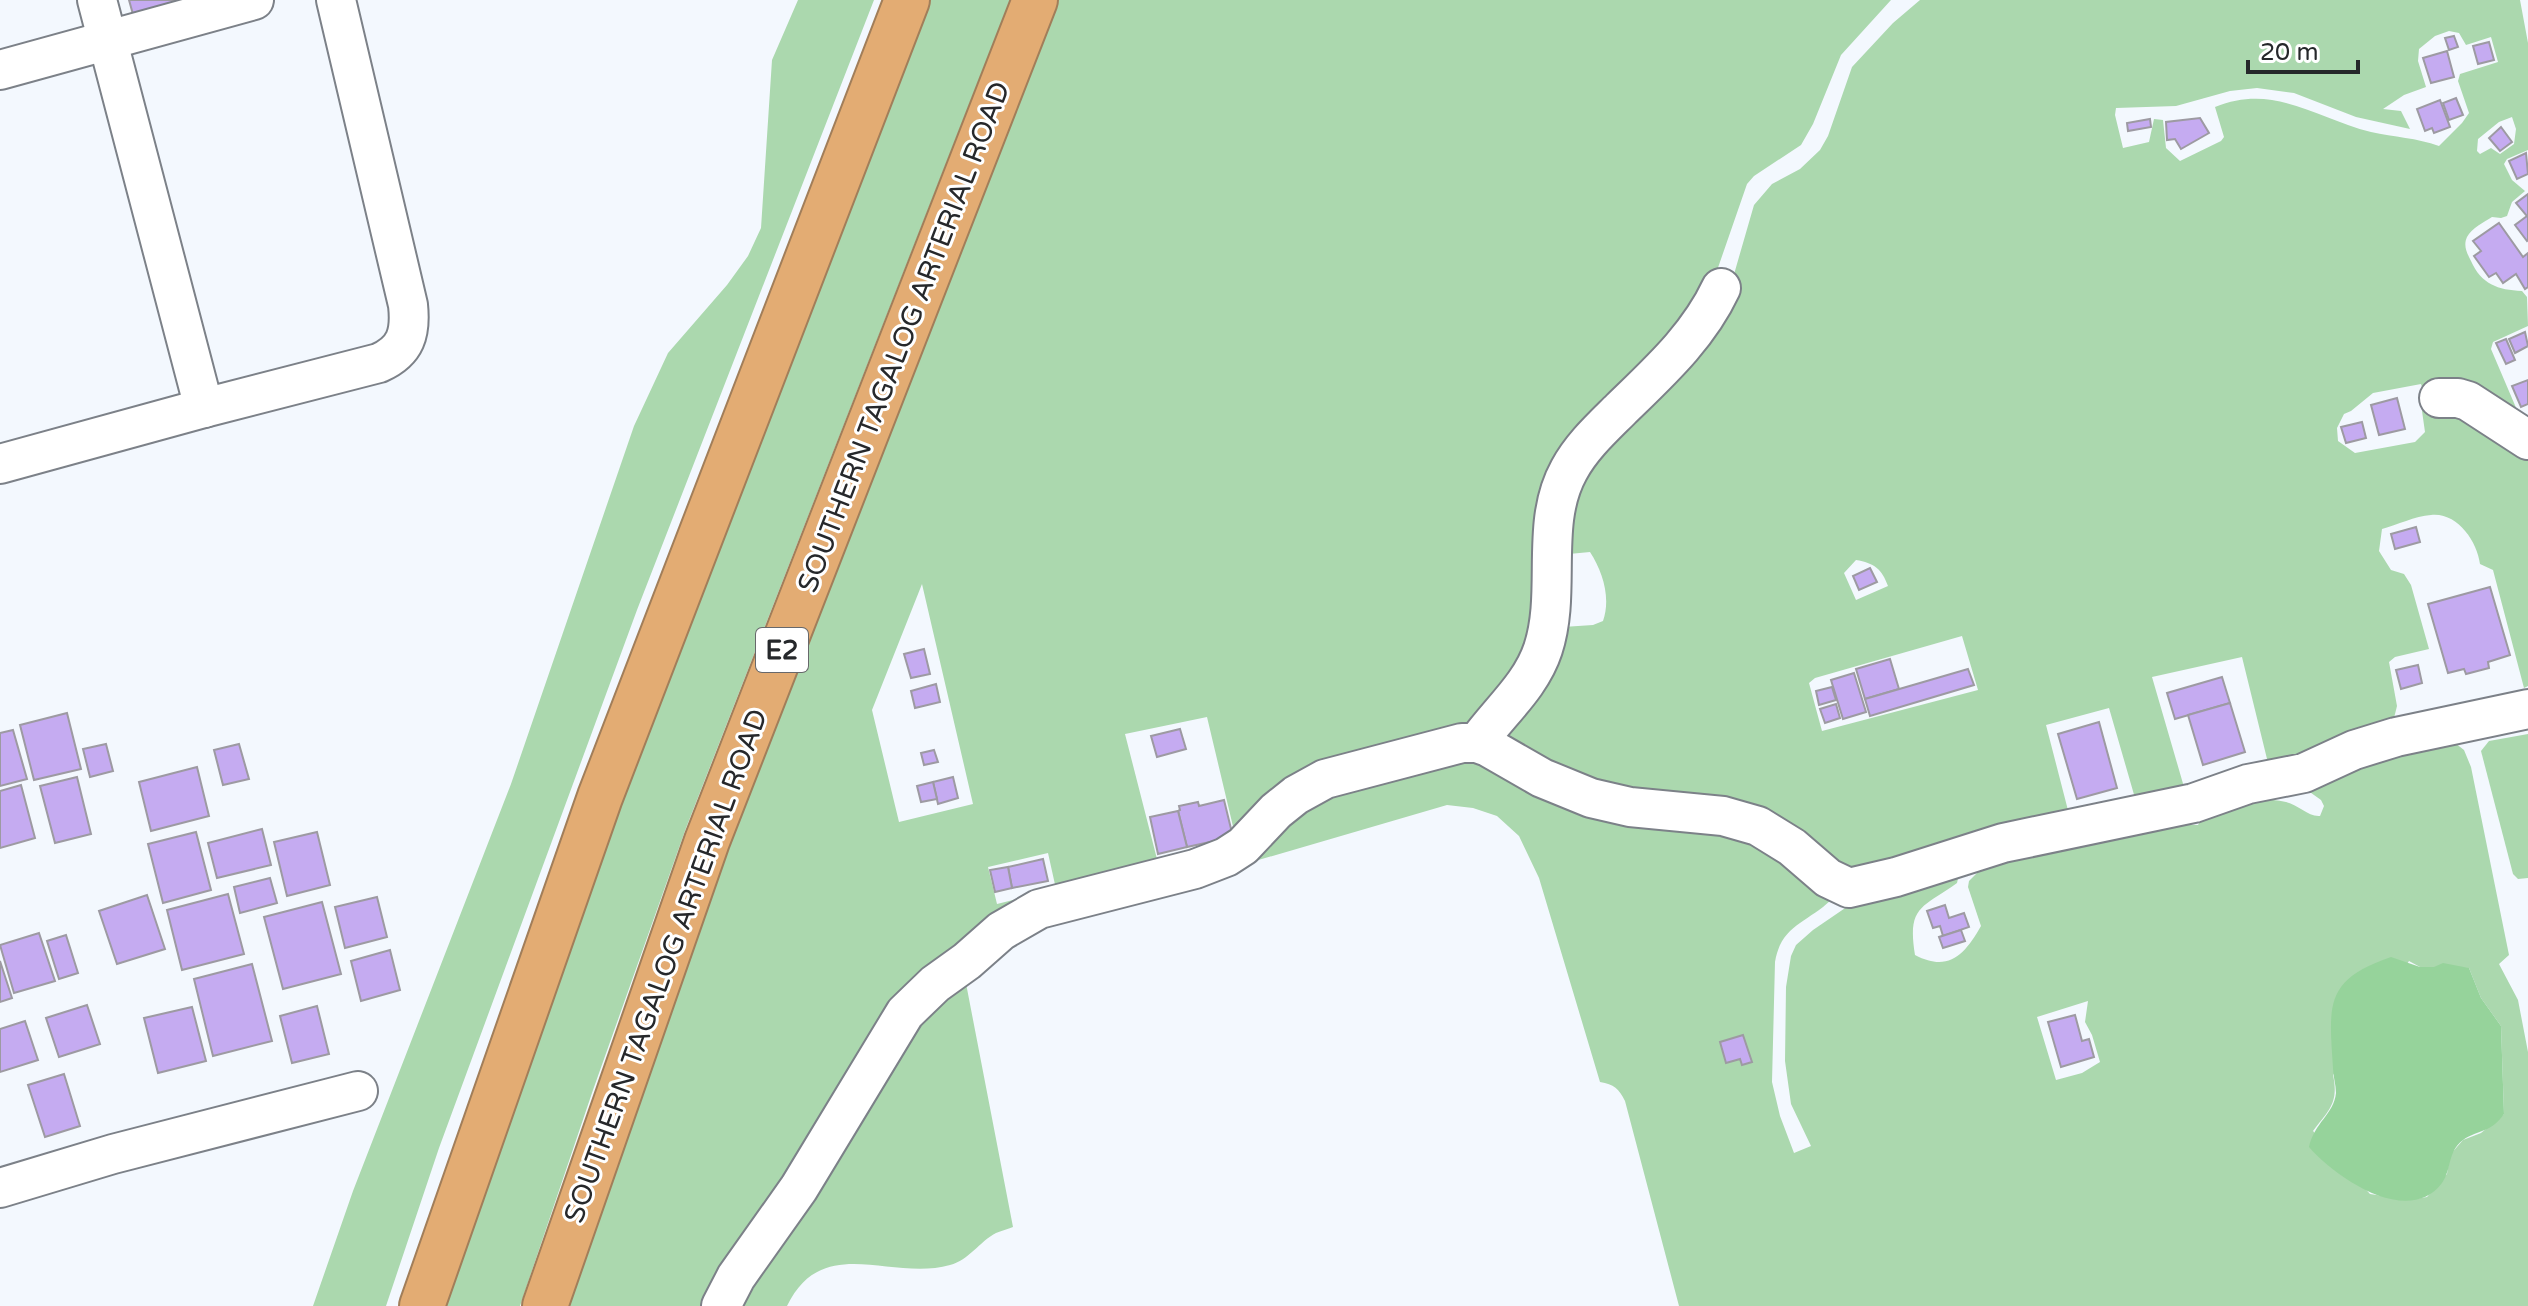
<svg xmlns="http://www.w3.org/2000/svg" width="2528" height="1306" viewBox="0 0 2528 1306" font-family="'Varela Round',sans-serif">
  <rect width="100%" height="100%" fill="#f3f8fe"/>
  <!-- green -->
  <g fill="#abd8ae" fill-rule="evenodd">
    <polygon points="798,0 874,0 637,610 439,1148 386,1306 313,1306 353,1191 511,784 634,426 668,353 727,285 748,256 761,228 772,60"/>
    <polygon points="930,0 1010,0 686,828 593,1090 520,1306 441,1306 613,816"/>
    <path d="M1055,0h836l-50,55 -28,69 -12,21 -47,31 -7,8 -35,101 -129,146 -44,207 -58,82 -245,119 -29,-122 -82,17 32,125 -34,16 -133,54 -279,377h-143l153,-443zM922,584l51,220 -74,18 -27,-112zM1048,853l8,36 -59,15 -9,-37z"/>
    <path d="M1920,0h600l8,43v107l-21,9 -3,5 8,16 13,11 -13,11 -5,14 -6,2 -9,-1c-8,5 -20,11 -25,20 -4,9 0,16 4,24 10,23 27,29 51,30l5,6 1,29 -35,16 -2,7 26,61 -3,2 -90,-19 -3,-9 -48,9 -22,18 -7,3 -7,14 1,13 17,12 60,-11 10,-10 -3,-21 4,-7 28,8 74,36v238l-4,2 -31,-118 -13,-6c-3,-23 -23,-52 -49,-49 -16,1 -34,10 -49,14l-3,22 12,19 13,4 7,11 18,64 -34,8 -6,5 8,44 -5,20 -123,41 -27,-110 -90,20 32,110 -49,11 -26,-90 -63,17 24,93 -207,55 -222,-71 -145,-65 67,-110 30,-2 10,-4c8,-23 0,-49 -13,-69l-21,2 5,-70 152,-182 28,-97 18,-21 28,-15 20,-19 8,-14 24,-69 41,-44zM2449,31l10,2 7,12 25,-8 7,25 -38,12 -2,7 11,32 -7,10 -23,23c-22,-8 -45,-9 -68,-14 -55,-14 -97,-49 -156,-25l9,30 -3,4 -41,20 -14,-13 -3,-28 -9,-1 -5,23 -26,6 -8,-33 1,-7 60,-2 54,-15 27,-3 37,5 62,24 54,12 -9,-18 -18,-2 21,-14 22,-8 -8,-26 1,-12 16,-13zM2512,117l4,12 -2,15 -14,10 -9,-6 -11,6 -3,-3 1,-12 21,-17zM1856,560c18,3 26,9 32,26l-32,14 -12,-27zM1962,636l16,54 -156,41 -13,-48 6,-5z"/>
    <polygon points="2528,734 2528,878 2518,879 2513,874 2481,751 2489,741"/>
    <path d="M2455,743l9,7 7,17 38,188 -10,9 19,36 10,52v254h-849l-54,-205c-6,-12 -11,-17 -25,-19l-61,-204 -20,-42 -22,-20 -24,-8 -26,-3 -216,63 65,-61 164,-51 282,74 89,70c-24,23 -50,25 -56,62l-3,120 8,34 14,37 17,-7 -20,-42 -6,-43 1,-74 5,-31 5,-11 17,-15 41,-28 105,-28 -2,9c-35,25 -50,23 -42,72 34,18 50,-1 66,-29l-13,-39 1,-6 16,-16 170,-42 43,2 12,-20c25,-4 50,-9 76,-3 13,3 22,15 34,14l4,-10 -3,-6 -14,-10 55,-35zM2409,961l11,6 49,1 12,30 20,28 3,88 -23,19 -18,7 -13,15 -3,19 -20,23 -18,3 -39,-6 -57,-63c16,-21 26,-28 20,-56zM2088,1001l-3,21 7,13 8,27 -18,11 -26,7 -19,-63z"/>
    <path d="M964,973l49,254c-5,2 -12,4 -17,6 -17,9 -27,27 -46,32 -59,17 -127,-33 -163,41h-57l168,-263z"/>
  </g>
  <!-- forest -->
  <path fill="#96d39b" d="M2391,957l29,10h14l9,-4 26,5 12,30 20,28 3,88c-13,19 -25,15 -41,26 -16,12 -11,29 -21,43 -34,45 -107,-6 -133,-36 5,-24 25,-33 27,-54 0,-8 -3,-17 -3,-25 -4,-63 -9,-88 58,-111z"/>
  <!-- building -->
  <g fill="#c5abf1" stroke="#9d9aa2" stroke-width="2">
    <polygon points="129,0 201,0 134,18"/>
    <polygon points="2454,36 2458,47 2449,50 2445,38"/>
    <polygon points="2489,42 2494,60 2478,64 2473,46"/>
    <polygon points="2447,51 2454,77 2431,83 2423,58"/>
    <polygon points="2456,98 2463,115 2449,120 2443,103"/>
    <polygon points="2440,100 2450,127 2434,133 2432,128 2425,131 2417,109"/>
    <polygon points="2200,118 2209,133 2181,149 2175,139 2167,140 2166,122"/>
    <polygon points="2150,119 2151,127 2128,131 2127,123"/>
    <polygon points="2501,127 2512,142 2500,151 2489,138"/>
    <polygon points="2526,153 2528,174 2517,179 2509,161"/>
    <polygon points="2528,194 2528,240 2527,241 2515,225 2527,216 2516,203"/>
    <polygon points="2499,223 2523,257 2528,253 2528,287 2525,289 2516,274 2503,283 2496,273 2489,277 2474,256 2481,251 2473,241"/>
    <polygon points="2525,332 2528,346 2515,353 2509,339"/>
    <polygon points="2506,339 2515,360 2506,364 2496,343"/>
    <polygon points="2528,380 2528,404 2521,407 2512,386"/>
    <polygon points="2397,398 2405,429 2379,435 2371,405"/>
    <polygon points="2362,422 2366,438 2346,443 2341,427"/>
    <polygon points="2416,527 2420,542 2395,549 2391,534"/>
    <polygon points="1870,568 1877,582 1859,590 1853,576"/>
    <polygon points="2490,587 2510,655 2488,662 2489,668 2466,674 2464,669 2448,673 2428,604"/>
    <polygon points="924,649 930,674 911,678 904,654"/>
    <polygon points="1890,659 1899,689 1865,699 1856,669"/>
    <polygon points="2418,665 2422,683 2401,689 2396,670"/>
    <polygon points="1968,669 1974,685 1870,716 1865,699"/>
    <polygon points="1854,673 1866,712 1843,719 1831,680"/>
    <polygon points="2222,677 2230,703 2175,719 2167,693"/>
    <polygon points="936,684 940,702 915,708 911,691"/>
    <polygon points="1832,687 1836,700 1819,705 1816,691"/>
    <polygon points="2230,703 2245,752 2203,765 2188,715"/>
    <polygon points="1836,704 1840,718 1825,723 1820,709"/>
    <polygon points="67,713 81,769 34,780 20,725"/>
    <polygon points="2099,722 2117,788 2077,799 2058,734"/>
    <polygon points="1180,729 1186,749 1157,757 1151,736"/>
    <polygon points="13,730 27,779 0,786 0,733"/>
    <polygon points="106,744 113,771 90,777 83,749"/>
    <polygon points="239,744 249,779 223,785 214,750"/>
    <polygon points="934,750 938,762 924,765 921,753"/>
    <polygon points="197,767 209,816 151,831 139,782"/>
    <polygon points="77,777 91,834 55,843 40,786"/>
    <polygon points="953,777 958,798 938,804 933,782"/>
    <polygon points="933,782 937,799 921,802 917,786"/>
    <polygon points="21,785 35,838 0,848 0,791"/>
    <polygon points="1224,800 1233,837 1187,847 1178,811 1180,810 1179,806 1198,802 1199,806"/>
    <polygon points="1178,811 1187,847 1158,854 1150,817"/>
    <polygon points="262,829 271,865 217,878 208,843"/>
    <polygon points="196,832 211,890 163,903 148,844"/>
    <polygon points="317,832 330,885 287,896 274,842"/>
    <polygon points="1043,859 1048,881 1012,888 1008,867"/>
    <polygon points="1008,867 1012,888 995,892 990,870"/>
    <polygon points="270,878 277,903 240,913 234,887"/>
    <polygon points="228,894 244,954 182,970 167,910"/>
    <polygon points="147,895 165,949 117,964 99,911"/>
    <polygon points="377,897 387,937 345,948 335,907"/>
    <polygon points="322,902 341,974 283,989 264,917"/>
    <polygon points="1945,905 1949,918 1964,913 1969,927 1943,936 1940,926 1933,928 1927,911"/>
    <polygon points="1961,930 1965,941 1943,948 1939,937"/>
    <polygon points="39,933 55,981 14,993 0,945"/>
    <polygon points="66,935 78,973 59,979 47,941"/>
    <polygon points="390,950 400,990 361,1001 351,961"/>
    <polygon points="0,961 12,998 0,1002"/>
    <polygon points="252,964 272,1041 213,1056 194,979"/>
    <polygon points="87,1005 100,1044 59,1057 46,1018"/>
    <polygon points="317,1006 329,1054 292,1063 280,1016"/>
    <polygon points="192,1007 206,1061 158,1073 144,1018"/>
    <polygon points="2075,1015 2082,1041 2089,1039 2094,1057 2061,1067 2048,1022"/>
    <polygon points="25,1021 38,1060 0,1072 0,1029"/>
    <polygon points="1743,1035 1752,1062 1742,1065 1740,1059 1726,1063 1720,1042"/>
    <polygon points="64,1074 80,1126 45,1137 28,1085"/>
  </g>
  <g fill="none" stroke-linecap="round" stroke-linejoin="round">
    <defs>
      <g id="minor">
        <polyline points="97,0 204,408"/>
        <polyline points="0,70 254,0"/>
        <polyline points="2439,398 2458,398 2468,401 2528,440"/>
        <path d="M0,464l204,-56 175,-45c27,-12 32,-30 29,-58l-72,-305"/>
        <path d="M1477,743c22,-31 54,-57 66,-94 19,-58 -4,-125 26,-179 13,-24 33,-42 52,-61 38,-37 77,-72 100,-121"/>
        <polyline points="0,1188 113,1154 358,1091"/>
        <polyline points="721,1306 736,1277 799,1188 905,1013 935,984 967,961 1001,931 1039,909 1195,869 1226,857 1243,846 1276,811 1296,795 1325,779 1462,743 1477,743 1488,747 1542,778 1591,798 1630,807 1723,816 1758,826 1792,847 1828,878 1849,888 1896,877 2003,843 2194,803 2248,784 2304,773 2354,750 2396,737 2528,709"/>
      </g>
      <g id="highway">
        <polyline points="422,1306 600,797 907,0"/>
        <polyline points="545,1306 707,841 1035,0"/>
      </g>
    </defs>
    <!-- minor casing -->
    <use href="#minor" stroke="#7c8188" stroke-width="42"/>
    <!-- highway casing -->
    <use href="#highway" stroke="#a17e5a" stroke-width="48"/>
    <!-- minor -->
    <use href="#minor" stroke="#fff" stroke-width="38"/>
    <!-- highway -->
    <use href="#highway" stroke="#e3ac73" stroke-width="44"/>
  </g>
  <g text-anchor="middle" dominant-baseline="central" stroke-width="6" stroke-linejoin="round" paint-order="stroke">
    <!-- shield labels -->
    <rect fill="#fff" stroke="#67686b" stroke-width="2" x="756" y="628" width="52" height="44" rx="6"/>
    <g font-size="26" font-weight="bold" fill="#26282b">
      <text x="782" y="650">E2</text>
    </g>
    <!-- street labels -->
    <g font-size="28" fill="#26282b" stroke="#fff">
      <text transform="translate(904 337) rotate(-69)">SOUTHERN TAGALOG ARTERIAL ROAD</text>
      <text transform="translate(666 966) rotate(-70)">SOUTHERN TAGALOG ARTERIAL ROAD</text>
    </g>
  </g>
  <!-- scale -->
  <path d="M2248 60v12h110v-12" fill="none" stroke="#26282b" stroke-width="4"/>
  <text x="2260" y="60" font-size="24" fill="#26282b" stroke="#ffffff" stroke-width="6" paint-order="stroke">20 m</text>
</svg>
